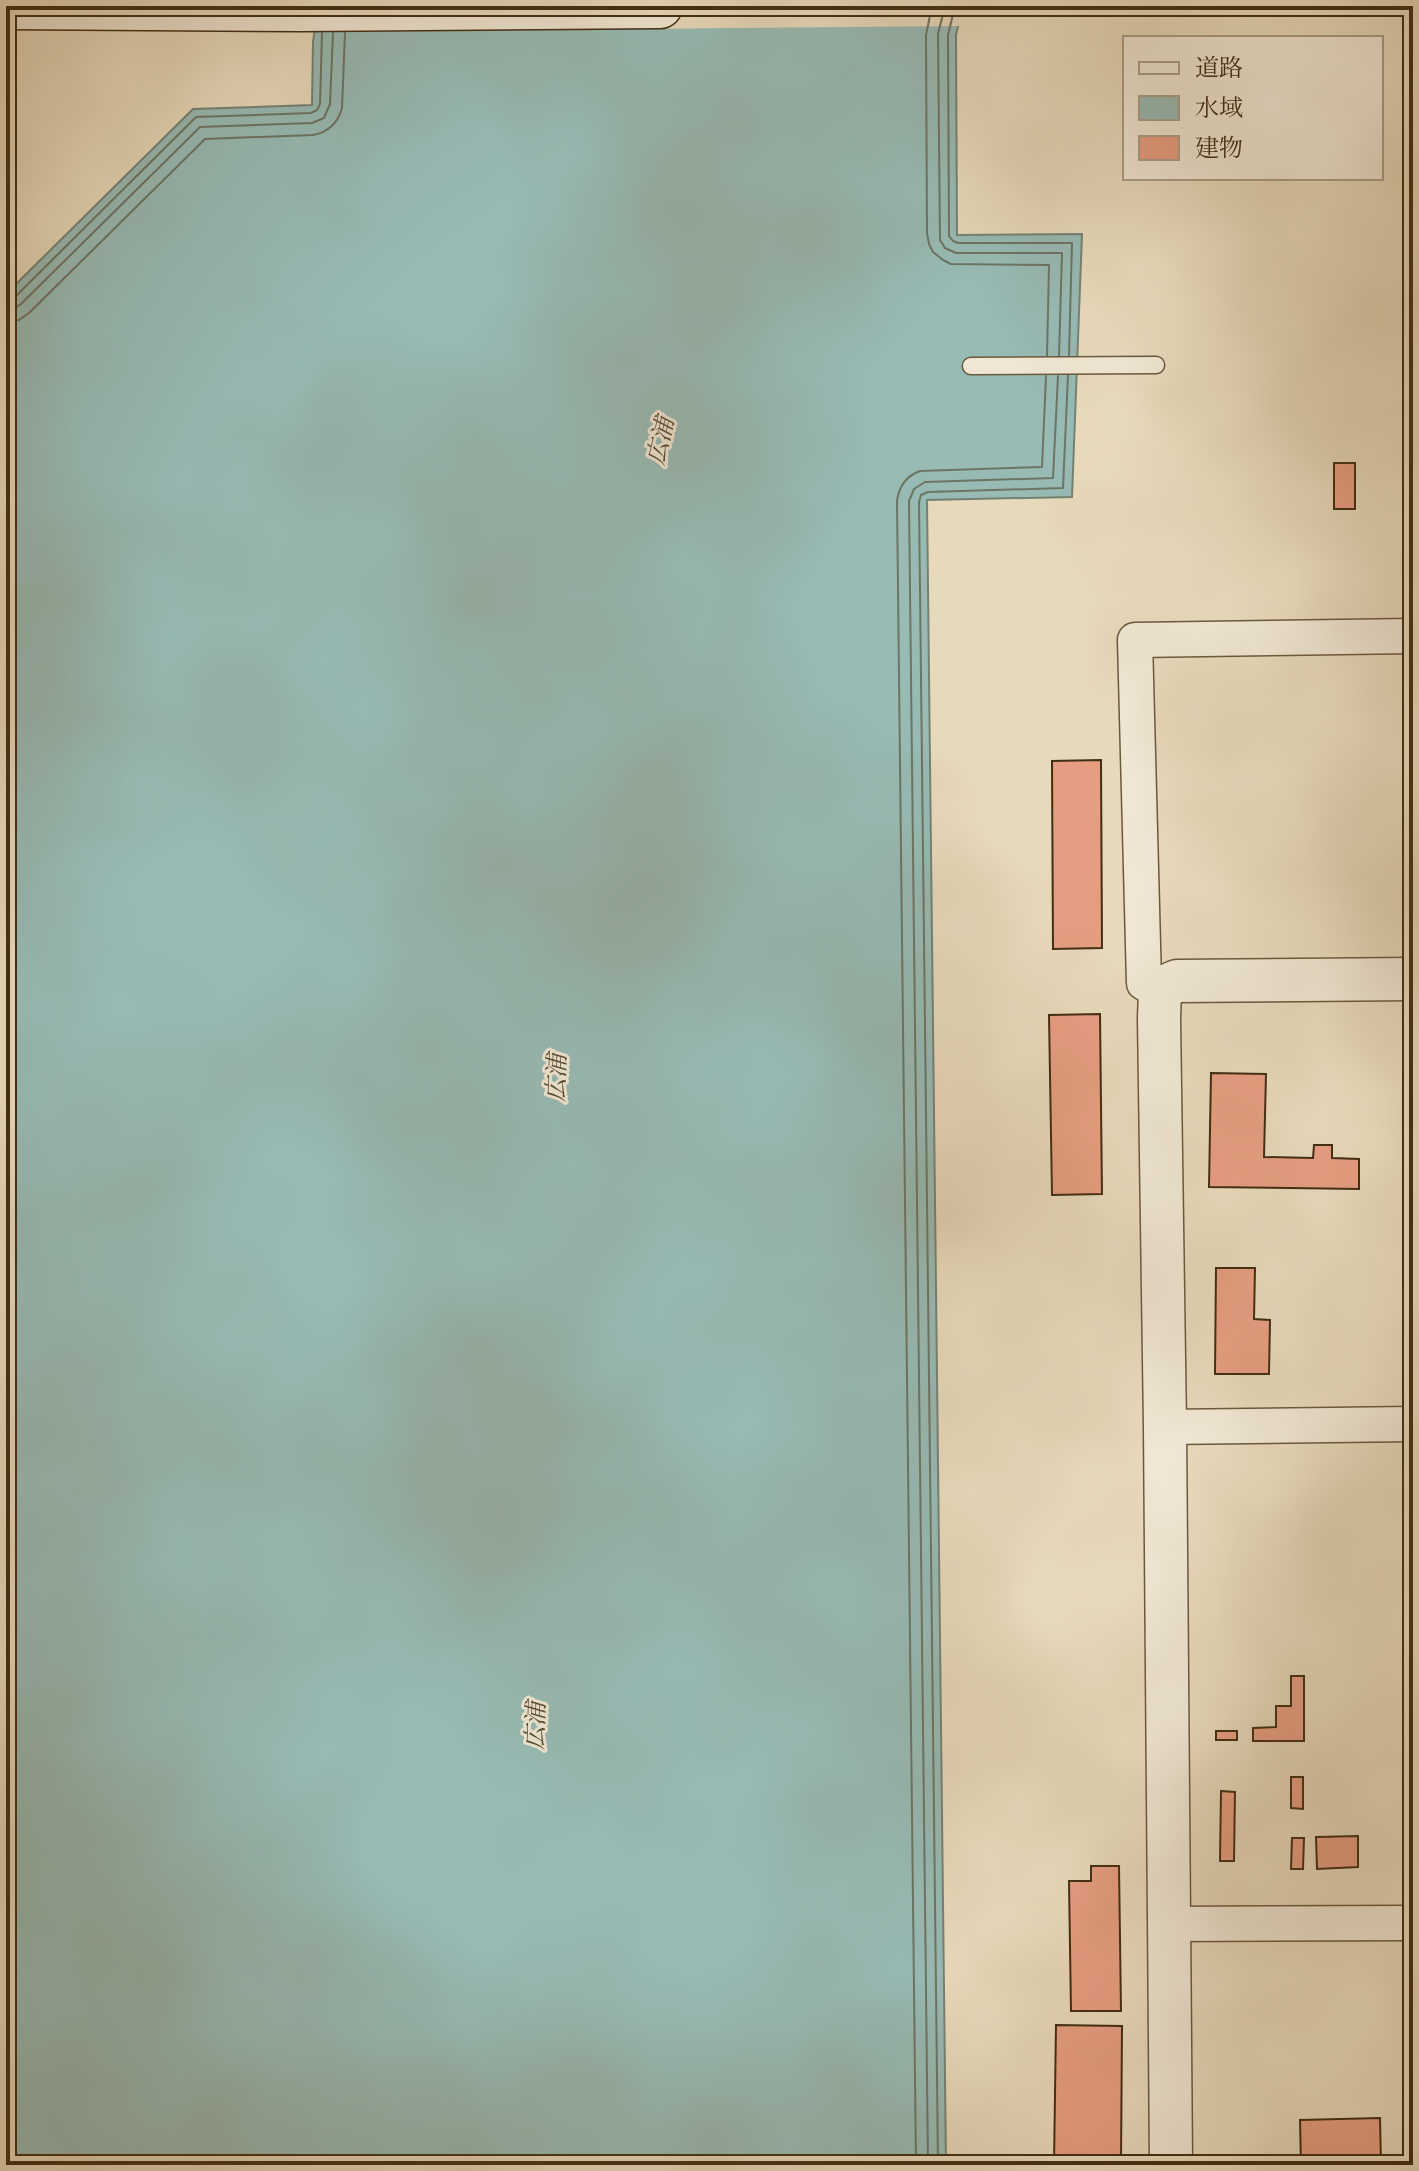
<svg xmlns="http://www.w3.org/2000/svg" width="1419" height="2171" viewBox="0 0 1419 2171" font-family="'Libre Caslon Text','Noto Serif JP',serif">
  <rect width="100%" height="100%" fill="#e7d9bb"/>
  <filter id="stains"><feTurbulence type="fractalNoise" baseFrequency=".0025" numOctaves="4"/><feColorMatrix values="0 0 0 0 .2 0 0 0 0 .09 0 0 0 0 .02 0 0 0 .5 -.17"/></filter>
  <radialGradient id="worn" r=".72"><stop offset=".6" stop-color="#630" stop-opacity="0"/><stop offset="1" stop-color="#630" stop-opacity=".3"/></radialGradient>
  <!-- water -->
  <polygon fill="#97bab4" stroke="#758273" stroke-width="2" points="318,6 963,6 956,35 957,235 1082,234 1072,497 927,500 946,2165 6,2165 6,294 193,109 312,105 313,42"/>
  <!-- pier -->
  <polygon fill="#e7d9bb" points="314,6 967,6 962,26 310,32"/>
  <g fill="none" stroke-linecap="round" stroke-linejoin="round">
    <!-- shore -->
    <g stroke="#6c7463" stroke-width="2">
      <polyline points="932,6 926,35 927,233 929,244 933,252 943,260 951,264 1049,265 1047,356"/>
      <polyline points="945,6 938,34 940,240 945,248 956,253 1062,253 1059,356"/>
      <polyline points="955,6 948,35 949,236 953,241 958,243 1072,243 1069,355"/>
      <polyline points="6,299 15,297 196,117 311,113 317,110 320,104 322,33"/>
      <polyline points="6,309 15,308 21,304 200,127 312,123 324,118 330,104 333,33"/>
      <path d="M6,321l13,-1 10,-7 176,-174 108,-4c16,-3 25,-12 29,-27l3,-75"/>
      <path d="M916,2165l-19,-1664c2,-15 9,-25 23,-30l122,-4 4,-91"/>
      <polyline points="928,2165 909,501 914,489 925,482 1053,478 1058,376"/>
      <polyline points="938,2165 919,502 921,495 928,492 1063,488 1068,375"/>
    </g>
  </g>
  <!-- building -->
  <g fill="#e69d81" stroke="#422e12" stroke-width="2">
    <rect x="1334" y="463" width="21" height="46"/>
    <polygon points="1101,760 1102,948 1053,949 1052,761"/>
    <polygon points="1100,1014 1102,1194 1052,1195 1049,1015"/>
    <polygon points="1211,1073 1266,1074 1264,1157 1313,1158 1314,1145 1332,1145 1332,1158 1359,1159 1359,1189 1209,1187"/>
    <polygon points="1216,1268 1255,1268 1254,1319 1270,1320 1269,1374 1215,1374"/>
    <polygon points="1291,1676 1304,1676 1304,1741 1253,1741 1253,1728 1276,1727 1276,1706 1291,1706"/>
    <rect x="1216" y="1731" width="21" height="9"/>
    <polygon points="1291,1777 1303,1777 1303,1809 1291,1808"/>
    <polygon points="1221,1791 1235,1792 1234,1861 1220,1861"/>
    <polygon points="1358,1836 1358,1867 1317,1869 1316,1837"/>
    <polygon points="1292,1838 1304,1838 1303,1869 1291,1869"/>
    <polygon points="1091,1866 1119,1866 1121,2011 1071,2011 1069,1881 1091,1881"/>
    <polygon points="1056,2025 1122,2026 1121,2165 1054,2165"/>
    <polygon points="1380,2118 1381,2165 1301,2165 1300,2120"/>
  </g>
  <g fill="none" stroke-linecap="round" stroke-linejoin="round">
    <defs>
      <polyline id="service" points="971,366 1156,365"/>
      <g id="minor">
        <polyline points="1160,992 1144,983 1135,640 1413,636"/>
        <polyline points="1165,1427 1413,1424"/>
        <polyline points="1169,1924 1413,1923"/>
      </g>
      <polyline id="tertiary" points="1171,2165 1165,1427 1159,1018 1160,992 1168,985 1177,981 1413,979"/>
      <polyline id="secondary" points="6,7 302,9 660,6"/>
    </defs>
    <!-- service casing -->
    <use href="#service" stroke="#6b593c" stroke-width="19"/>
    <!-- minor casing -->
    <use href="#minor" stroke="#6b593c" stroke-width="37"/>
    <!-- tertiary casing -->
    <use href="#tertiary" stroke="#6b593c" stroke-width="45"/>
    <!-- secondary casing -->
    <use href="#secondary" stroke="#422e12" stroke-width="47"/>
    <!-- service -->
    <use href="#service" stroke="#efe6d3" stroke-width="16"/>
    <!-- minor -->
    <use href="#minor" stroke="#efe6d3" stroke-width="34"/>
    <!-- tertiary -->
    <use href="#tertiary" stroke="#efe6d3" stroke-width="42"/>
    <!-- secondary -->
    <use href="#secondary" stroke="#efe6d3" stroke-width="44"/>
  </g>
  <g text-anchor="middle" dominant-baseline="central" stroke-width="6" stroke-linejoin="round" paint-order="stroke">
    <!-- water labels -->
    <g font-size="24" font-style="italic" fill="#534a32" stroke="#efe6d3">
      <text transform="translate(660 441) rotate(-77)">広浦</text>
      <text transform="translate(556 1078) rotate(-88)">広浦</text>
      <text transform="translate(535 1726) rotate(-88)">広浦</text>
    </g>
  </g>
  <!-- margin -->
  <rect width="1419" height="2171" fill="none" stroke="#e7d9bb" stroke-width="32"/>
  <rect x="8" y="8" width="1403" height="2155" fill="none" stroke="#422e12" stroke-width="4"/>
  <rect x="16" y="16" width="1387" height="2139" fill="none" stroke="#422e12" stroke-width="2"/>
  <!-- legend -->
  <rect x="1123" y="36" width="260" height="144" fill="#efe6d3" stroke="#aa9c86" stroke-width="2"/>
  <rect x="1139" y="62" width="40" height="12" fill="#efe6d3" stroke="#aa9c86" stroke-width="2"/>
  <text x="1195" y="76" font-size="24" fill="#422e12">道路</text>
  <rect x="1139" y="96" width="40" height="24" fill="#97bab4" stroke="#aa9c86" stroke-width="2"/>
  <text x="1195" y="116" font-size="24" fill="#422e12">水域</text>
  <rect x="1139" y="136" width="40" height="24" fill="#e69d81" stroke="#aa9c86" stroke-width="2"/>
  <text x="1195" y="156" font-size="24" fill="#422e12">建物</text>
  <rect width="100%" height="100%" filter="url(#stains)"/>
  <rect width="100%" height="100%" fill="url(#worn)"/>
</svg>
